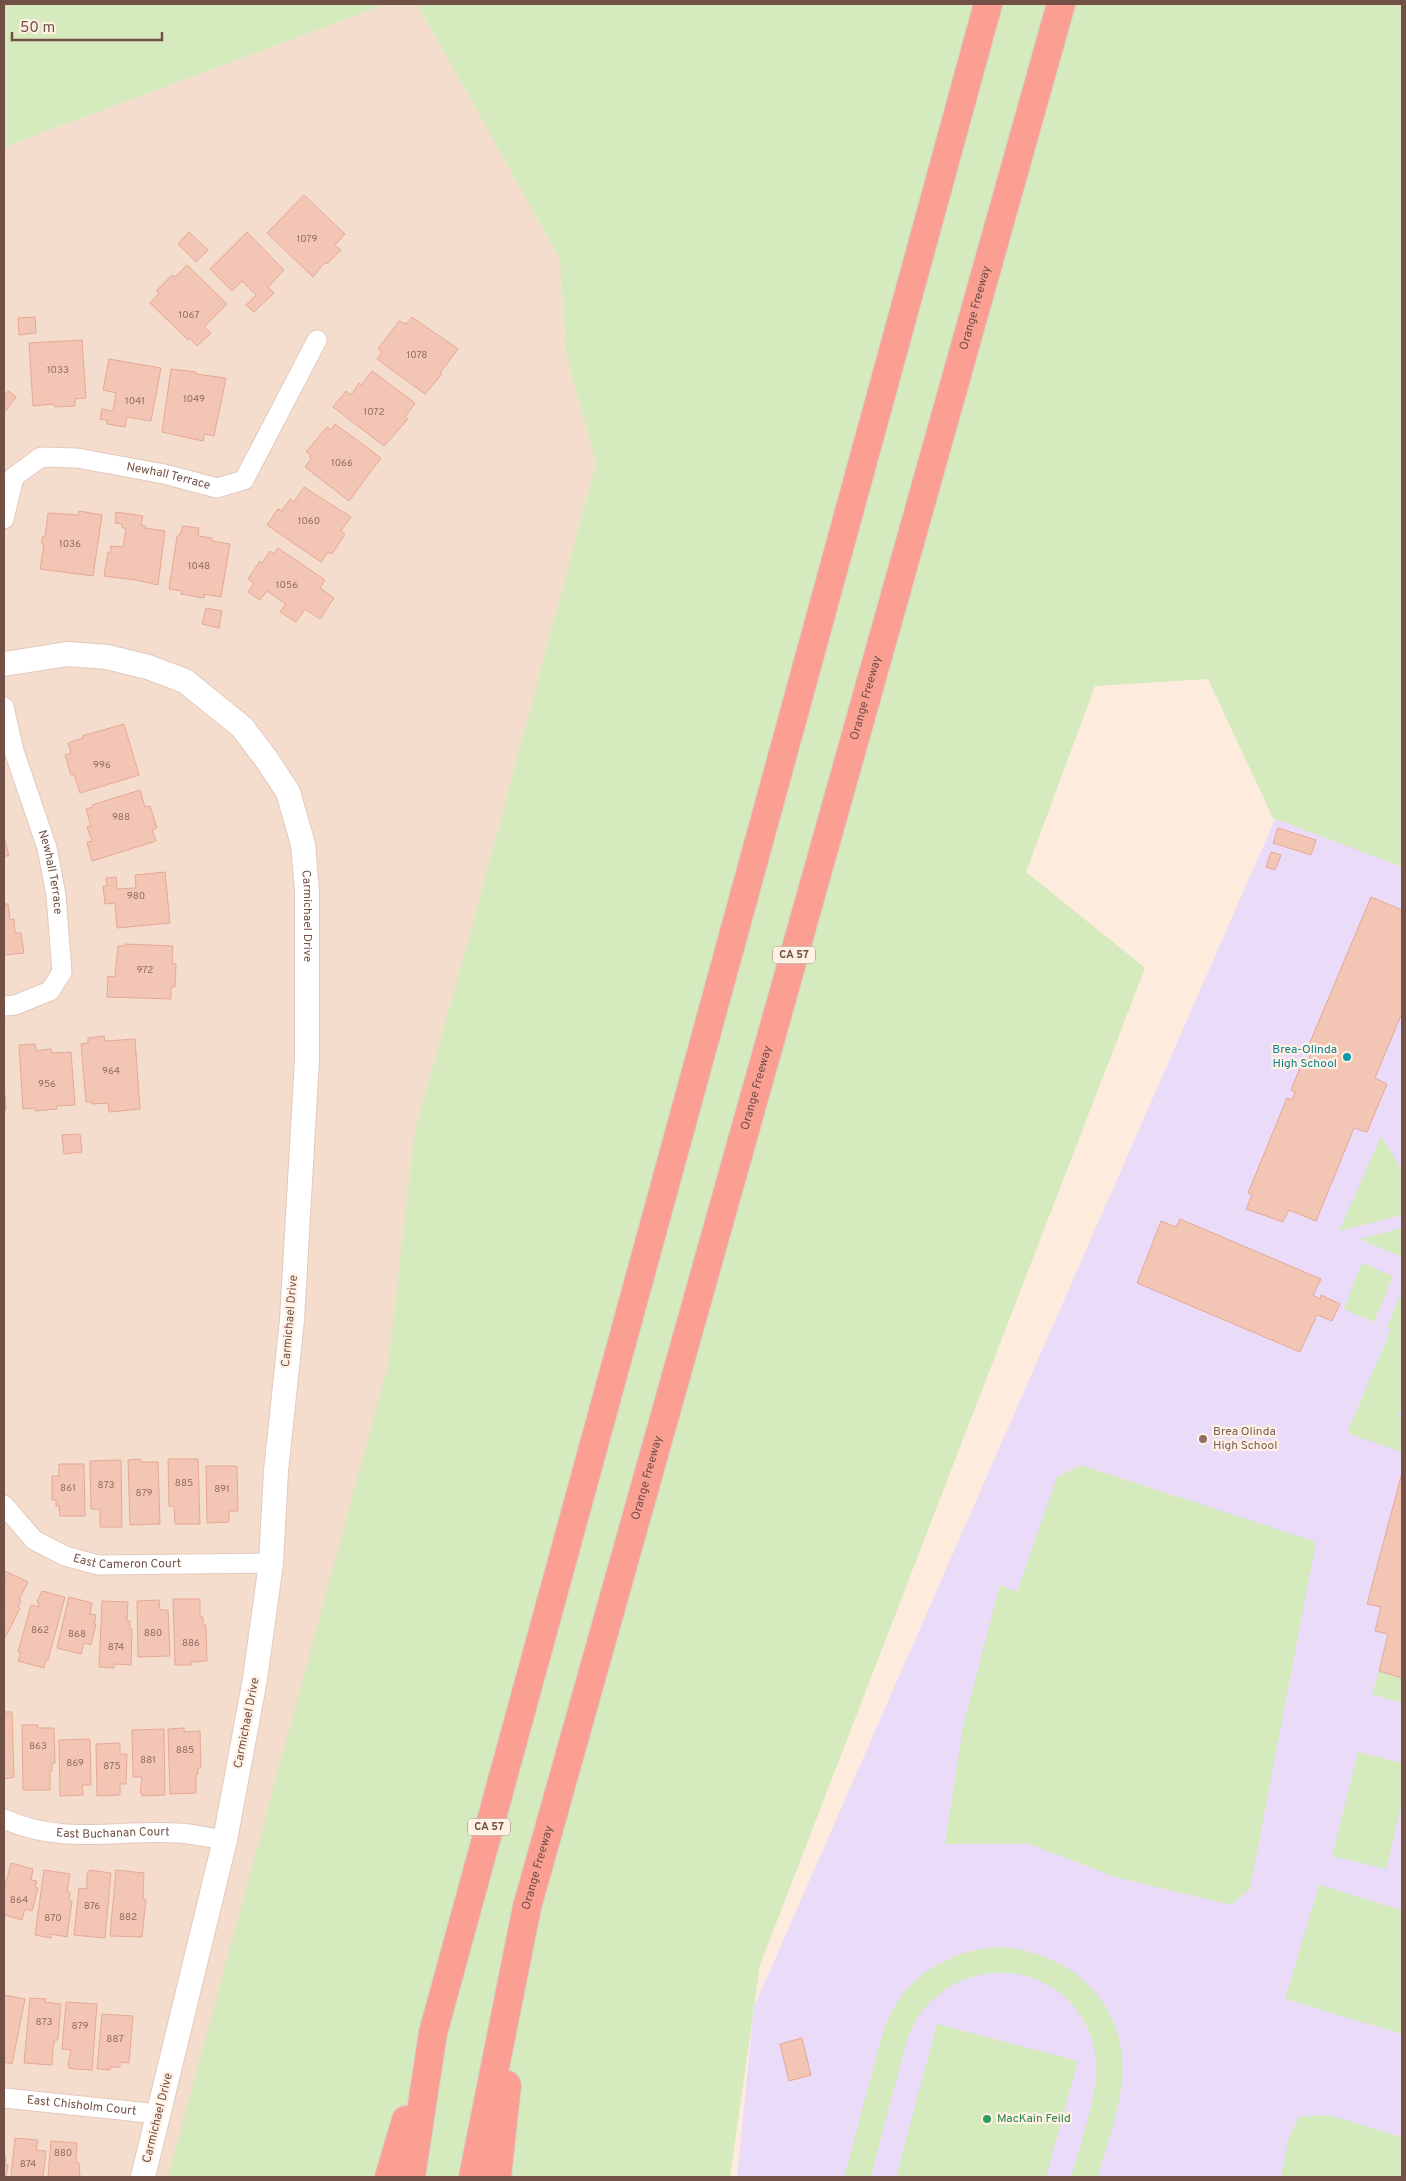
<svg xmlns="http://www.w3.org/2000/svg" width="1406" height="2181" viewBox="0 0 1406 2181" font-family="Overpass,sans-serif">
  <rect width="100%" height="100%" fill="#fdecde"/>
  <!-- residential -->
  <polygon fill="#f4ddcc" points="386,4 417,4 560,259 566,354 596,463 474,919 415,1129 388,1365 256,2177 4,2177 4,147"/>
  <!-- education -->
  <polygon fill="#eadbf9" points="1287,792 1402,824 1402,2177 737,2177 754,2007"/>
  <!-- green -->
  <g fill="#d5eabd">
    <polygon points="4,4 386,4 4,147"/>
    <polygon points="417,4 1402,4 1402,867 1273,818 1208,679 1095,686 1026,872 1145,968 760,1965 730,2177 168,2177 388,1365 415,1129 474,919 596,463 566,354 560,259"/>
    <polygon points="1381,1136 1402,1170 1402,1215 1339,1231"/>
    <polygon points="1402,1228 1402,1257 1359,1239"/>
    <polygon points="1362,1263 1393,1276 1374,1322 1344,1309"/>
    <polygon points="1402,1290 1402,1407 1399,1415 1402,1417 1402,1452 1347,1433 1391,1329 1387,1327"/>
    <polygon points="1081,1465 1316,1542 1250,1889 1231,1905 1115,1877 1030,1844 945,1844 963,1726 1000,1585 1017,1592 1057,1477"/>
    <polygon points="1379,1671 1402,1678 1402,1703 1372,1694"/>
    <polygon points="1358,1752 1402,1763 1402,1803 1386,1869 1332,1856"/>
    <polygon points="1319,1885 1402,1910 1402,2034 1285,1999"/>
    <path d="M994,1947c74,1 135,55 128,134 -3,32 -16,65 -24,96h-27c10,-37 32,-92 23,-129 -19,-84 -124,-101 -174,-34 -13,18 -17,43 -23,64 -9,33 -18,66 -26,99h-27c9,-32 17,-64 26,-96 6,-21 10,-43 18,-62 20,-44 60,-67 106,-72z"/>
    <polygon points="937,2024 1078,2061 1046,2177 896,2177"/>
    <polygon points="1328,2115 1402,2137 1402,2177 1281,2177 1289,2137 1299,2117"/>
  </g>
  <!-- building -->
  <g fill="#f3c5b5" stroke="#e6a895">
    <polygon points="304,195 345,234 335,245 341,250 327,264 325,262 313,277 267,233"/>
    <polygon points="189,232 208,250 196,262 178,244"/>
    <polygon points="247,232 284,270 268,287 274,293 254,312 246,305 256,295 242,281 232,291 210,269"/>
    <polygon points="187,265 227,304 204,327 211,333 197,346 189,338 188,340 150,303 159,293 156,291 172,275 175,277"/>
    <polygon points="35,317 36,333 19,335 18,318"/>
    <polygon points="412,317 458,349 440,373 442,374 425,394 377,359 382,352 378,349 399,321 406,324"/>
    <polygon points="82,340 86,398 75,399 75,406 55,407 54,404 33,406 29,343"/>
    <polygon points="109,359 161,368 151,421 127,417 125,427 107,424 107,420 100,419 102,409 113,411 116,393 103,390"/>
    <polygon points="171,369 196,372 196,374 226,378 214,436 204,434 203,441 162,432"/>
    <polygon points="372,371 415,403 405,417 408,419 384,446 333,407 346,391 351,395 359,383 361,385"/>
    <polygon points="8,391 16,397 4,413 4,396"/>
    <polygon points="335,424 381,458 349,501 305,467 311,459 310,457 311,455 306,452 327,427 331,430"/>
    <polygon points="304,487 351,517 341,531 345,534 332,554 328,552 321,562 267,525 278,509 282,511 290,499 294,502"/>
    <polygon points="79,511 102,515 93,576 40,569 44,544 42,544 42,537 45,537 48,513 79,515"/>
    <polygon points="116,512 143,516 141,525 145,526 145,528 165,531 158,585 136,580 104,576 108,552 110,553 111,546 123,547 126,528 122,528 122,524 115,523"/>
    <polygon points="183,526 199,528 198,536 212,538 212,541 230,544 221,597 204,594 204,598 181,594 182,591 169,589 177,537 181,532"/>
    <polygon points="278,548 325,580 320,588 334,598 320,619 305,609 296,622 280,612 286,604 267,591 260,600 248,592 254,583 248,579 260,561 262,563 270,551 274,554"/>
    <polygon points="206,608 222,611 219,628 202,624"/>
    <polygon points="124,724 139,775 80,793 74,774 71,775 65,755 71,753 68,743 83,738 82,736"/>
    <polygon points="140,790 145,807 150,806 157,828 152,830 156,841 92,861 87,842 92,841 87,827 91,826 86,809 93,807 92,805"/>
    <polygon points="1278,828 1316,840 1311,855 1273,843"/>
    <polygon points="4,838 9,855 4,857"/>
    <polygon points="1271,852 1281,855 1275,870 1266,867"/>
    <polygon points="165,872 170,923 117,928 115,903 105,904 103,886 107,886 106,878 116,877 117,889 136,888 135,875"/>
    <polygon points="1371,897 1402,910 1402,1013 1375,1078 1387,1084 1367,1132 1354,1128 1316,1221 1289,1210 1283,1222 1246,1209 1252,1195 1248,1193 1287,1098 1292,1100 1295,1092 1291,1090 1303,1060 1307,1062 1311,1054 1306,1052"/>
    <polygon points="4,904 8,904 10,920 14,919 15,933 21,933 24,953 4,955"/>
    <polygon points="125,944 173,946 172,964 176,964 175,987 171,987 171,999 107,997 108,976 115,977 118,946 125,946"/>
    <polygon points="104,1036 105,1041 135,1039 140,1109 109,1112 108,1103 92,1104 92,1102 86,1102 81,1044 88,1043 88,1038"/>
    <polygon points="35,1044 36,1051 51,1049 52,1053 71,1052 75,1105 57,1106 57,1109 35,1111 35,1108 23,1109 19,1045"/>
    <polygon points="4,1081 6,1110 4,1111"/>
    <polygon points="80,1134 82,1152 64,1154 62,1135"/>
    <polygon points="1180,1219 1321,1279 1313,1295 1320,1299 1321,1295 1340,1304 1332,1321 1317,1315 1300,1352 1137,1283 1161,1221 1176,1227"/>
    <polygon points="141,1459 141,1462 158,1462 160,1524 130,1525 128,1460"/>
    <polygon points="168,1459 198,1459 200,1524 175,1524 174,1506 169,1506"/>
    <polygon points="121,1460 122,1527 100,1527 100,1509 91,1509 90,1461"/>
    <polygon points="59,1464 84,1464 85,1516 60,1516 59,1506 56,1506 56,1500 52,1500 52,1476 59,1476"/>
    <polygon points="206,1466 237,1466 238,1511 229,1511 229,1522 207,1523"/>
    <polygon points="1402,1473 1402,1678 1379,1671 1388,1634 1375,1631 1381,1607 1367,1604"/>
    <polygon points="5,1571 28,1582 19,1599 21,1600 18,1607 20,1608 4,1640"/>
    <polygon points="42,1591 65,1597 48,1660 46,1659 44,1668 18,1661 21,1652 18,1652 31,1605 38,1607 39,1603 37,1602"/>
    <polygon points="69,1597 92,1603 90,1614 96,1615 94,1624 96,1624 91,1645 84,1643 81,1654 57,1648"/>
    <polygon points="173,1599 200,1599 200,1617 203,1617 203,1625 206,1625 207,1661 191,1662 191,1665 175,1665"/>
    <polygon points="159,1600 160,1610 168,1610 170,1656 138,1657 137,1601"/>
    <polygon points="102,1601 128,1602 127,1621 130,1621 130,1629 132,1629 131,1665 114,1664 114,1668 99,1667"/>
    <polygon points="4,1712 12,1712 14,1777 4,1779"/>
    <polygon points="22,1725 38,1725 38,1728 54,1728 55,1763 52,1764 52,1771 50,1771 50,1790 23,1790"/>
    <polygon points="184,1728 184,1732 200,1731 201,1768 198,1768 198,1774 196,1774 196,1793 170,1794 168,1729"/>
    <polygon points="164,1729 165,1795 142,1796 142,1793 140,1793 142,1777 133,1777 132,1730"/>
    <polygon points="90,1739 91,1785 82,1785 83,1795 60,1796 59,1740"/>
    <polygon points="120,1743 120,1754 127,1754 126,1784 120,1784 120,1795 97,1796 96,1744"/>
    <polygon points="11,1863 33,1869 31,1880 37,1881 35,1887 38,1888 32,1911 25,1909 22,1920 4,1915 4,1890"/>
    <polygon points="44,1870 70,1874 67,1892 70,1892 69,1900 72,1901 67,1937 51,1934 51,1938 35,1935"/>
    <polygon points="90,1870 111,1873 105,1938 74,1935 79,1888 87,1889 87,1874"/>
    <polygon points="116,1870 144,1873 143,1899 146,1900 142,1937 110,1936"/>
    <polygon points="4,1995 25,1999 12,2064 4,2062"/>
    <polygon points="30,1998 46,1999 45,2002 61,2004 58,2040 55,2040 53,2047 52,2065 24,2063"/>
    <polygon points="66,2002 97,2004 92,2070 75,2069 69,2068 68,2064 71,2050 62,2049"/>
    <polygon points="102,2014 133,2016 129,2063 120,2062 120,2067 111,2067 110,2070 97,2069"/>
    <polygon points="802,2038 811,2075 789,2081 780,2044"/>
    <polygon points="15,2138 38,2140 36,2150 46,2151 43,2177 11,2177"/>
    <polygon points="51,2141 77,2143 76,2162 79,2163 80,2177 48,2177"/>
    <polygon points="4,2156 6,2156 5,2164 8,2165 6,2177 4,2177"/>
  </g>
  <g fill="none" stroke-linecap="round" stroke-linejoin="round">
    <defs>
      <g id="minor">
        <path id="s1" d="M4,519l10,-42 27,-20 36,1 87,16 53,14 27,-8 73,-140"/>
        <path id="s2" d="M4,707l10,44 33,97 9,47 6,77 -12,19 -35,14 -11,1"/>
        <path id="s3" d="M4,1505l30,35 31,16 33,9 173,-2"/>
        <path id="s4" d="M4,1819c61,27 113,10 175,14 15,1 31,5 46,7"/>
        <path id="s5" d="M4,2098l155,16"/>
      </g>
      <g id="tertiary">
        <path id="s6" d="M4,664l63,-10 40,3 41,10 37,14 57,46 25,33 21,32 15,52 4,47v168l-15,261 -16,151 -5,92 -16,116 -30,161 -82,337"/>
      </g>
      <g id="motorway">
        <polyline points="389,2177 406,2120"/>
        <polyline points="411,2177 433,2033 988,4"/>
        <path id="s7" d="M473,2177l54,-270 534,-1903"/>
        <polyline points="497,2177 507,2085"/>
      </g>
    </defs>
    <!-- minor casing -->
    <use href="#minor" stroke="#e3c9bd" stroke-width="21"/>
    <!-- tertiary casing -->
    <use href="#tertiary" stroke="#e3c9bd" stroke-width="26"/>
    <!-- motorway casing -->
    <use href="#motorway" stroke="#d8cecb" stroke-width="30"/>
    <!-- minor -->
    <use href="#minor" stroke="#fff" stroke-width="19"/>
    <!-- tertiary -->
    <use href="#tertiary" stroke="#fff" stroke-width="24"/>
    <!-- motorway -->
    <use href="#motorway" stroke="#fa9f92" stroke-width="28"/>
  </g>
  <!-- markers -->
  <circle fill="#0f9aa8" stroke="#fff1e4" stroke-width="2" cx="1347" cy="1057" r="5"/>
  <circle fill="#8d6e63" stroke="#fff1e4" stroke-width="2" cx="1203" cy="1439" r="5"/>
  <circle fill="#2e9e5b" stroke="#fff1e4" stroke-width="2" cx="987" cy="2119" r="5"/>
  <g text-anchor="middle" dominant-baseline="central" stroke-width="4.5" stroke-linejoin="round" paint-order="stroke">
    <!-- number labels -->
    <g font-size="10" fill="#936d62">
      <text x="307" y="239">1079</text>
      <text x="189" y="315">1067</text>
      <text x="417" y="355">1078</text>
      <text x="58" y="370">1033</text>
      <text x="194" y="399">1049</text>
      <text x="135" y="401">1041</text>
      <text x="374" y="412">1072</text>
      <text x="342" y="463">1066</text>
      <text x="309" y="521">1060</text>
      <text x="70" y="544">1036</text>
      <text x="199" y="566">1048</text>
      <text x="287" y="585">1056</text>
      <text x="102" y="765">996</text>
      <text x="121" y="817">988</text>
      <text x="136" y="896">980</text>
      <text x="145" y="970">972</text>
      <text x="111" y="1071">964</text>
      <text x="47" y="1084">956</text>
      <text x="184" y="1483">885</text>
      <text x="106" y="1485">873</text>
      <text x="68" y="1488">861</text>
      <text x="222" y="1489">891</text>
      <text x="144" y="1493">879</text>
      <text x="40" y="1630">862</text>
      <text x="153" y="1633">880</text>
      <text x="77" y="1634">868</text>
      <text x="191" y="1643">886</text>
      <text x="116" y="1647">874</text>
      <text x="38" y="1746">863</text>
      <text x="185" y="1750">885</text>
      <text x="148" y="1760">881</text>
      <text x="75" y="1763">869</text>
      <text x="112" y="1766">875</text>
      <text x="19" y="1900">864</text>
      <text x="92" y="1906">876</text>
      <text x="128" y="1917">882</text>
      <text x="53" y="1918">870</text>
      <text x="44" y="2022">873</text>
      <text x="80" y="2026">879</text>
      <text x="115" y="2039">887</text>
      <text x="63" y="2153">880</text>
      <text x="28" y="2164">874</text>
    </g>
    <!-- shield labels -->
    <g fill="#fff1e4" stroke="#9d8075" stroke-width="1">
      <rect x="773" y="946.5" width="42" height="17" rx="4"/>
      <rect x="468" y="1818.5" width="42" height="17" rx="4"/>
    </g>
    <g font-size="11" font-weight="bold" fill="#735046">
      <text x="794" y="955">CA 57</text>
      <text x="489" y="1827">CA 57</text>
    </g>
    <!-- street labels -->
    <g font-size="12" fill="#735046" stroke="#fff1e4">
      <text stroke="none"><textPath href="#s7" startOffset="1936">Orange Freeway</textPath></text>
      <text stroke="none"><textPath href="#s1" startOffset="206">Newhall Terrace</textPath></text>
      <text stroke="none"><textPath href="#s7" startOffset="1531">Orange Freeway</textPath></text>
      <text stroke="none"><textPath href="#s2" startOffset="172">Newhall Terrace</textPath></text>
      <text stroke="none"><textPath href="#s6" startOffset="465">Carmichael Drive</textPath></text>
      <text stroke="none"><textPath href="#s7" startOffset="1126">Orange Freeway</textPath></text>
      <text transform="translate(290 1321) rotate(-85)">Carmichael Drive</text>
      <text stroke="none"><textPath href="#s7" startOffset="721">Orange Freeway</textPath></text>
      <text stroke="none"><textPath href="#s3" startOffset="144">East Cameron Court</textPath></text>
      <text transform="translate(247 1723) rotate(-79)">Carmichael Drive</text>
      <text stroke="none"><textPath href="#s4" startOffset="111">East Buchanan Court</textPath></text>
      <text stroke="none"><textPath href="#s7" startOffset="316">Orange Freeway</textPath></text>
      <text stroke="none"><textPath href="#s5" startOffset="78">East Chisholm Court</textPath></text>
      <text transform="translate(158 2118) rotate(-76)">Carmichael Drive</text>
    </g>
    <!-- culture labels -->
    <g font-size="12" fill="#0d838f" stroke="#fff1e4" text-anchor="end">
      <text x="1337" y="1050">Brea-Olinda<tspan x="1337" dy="14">High School</tspan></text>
    </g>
    <!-- education labels -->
    <g font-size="12" fill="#785e54" stroke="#fff1e4" text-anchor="start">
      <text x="1213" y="1432">Brea Olinda<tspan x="1213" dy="14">High School</tspan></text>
    </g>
    <!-- leisure labels -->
    <g font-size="12" fill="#27864d" stroke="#fff1e4" text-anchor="start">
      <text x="997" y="2119">MacKain Feild</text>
    </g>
  </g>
  <!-- border -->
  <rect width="1406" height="2181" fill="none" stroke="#735046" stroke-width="10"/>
  <!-- scale -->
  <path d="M12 32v8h150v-8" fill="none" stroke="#735046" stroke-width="2.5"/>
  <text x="20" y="32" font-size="15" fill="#735046" stroke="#fff1e4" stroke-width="4" paint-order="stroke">50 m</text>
</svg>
